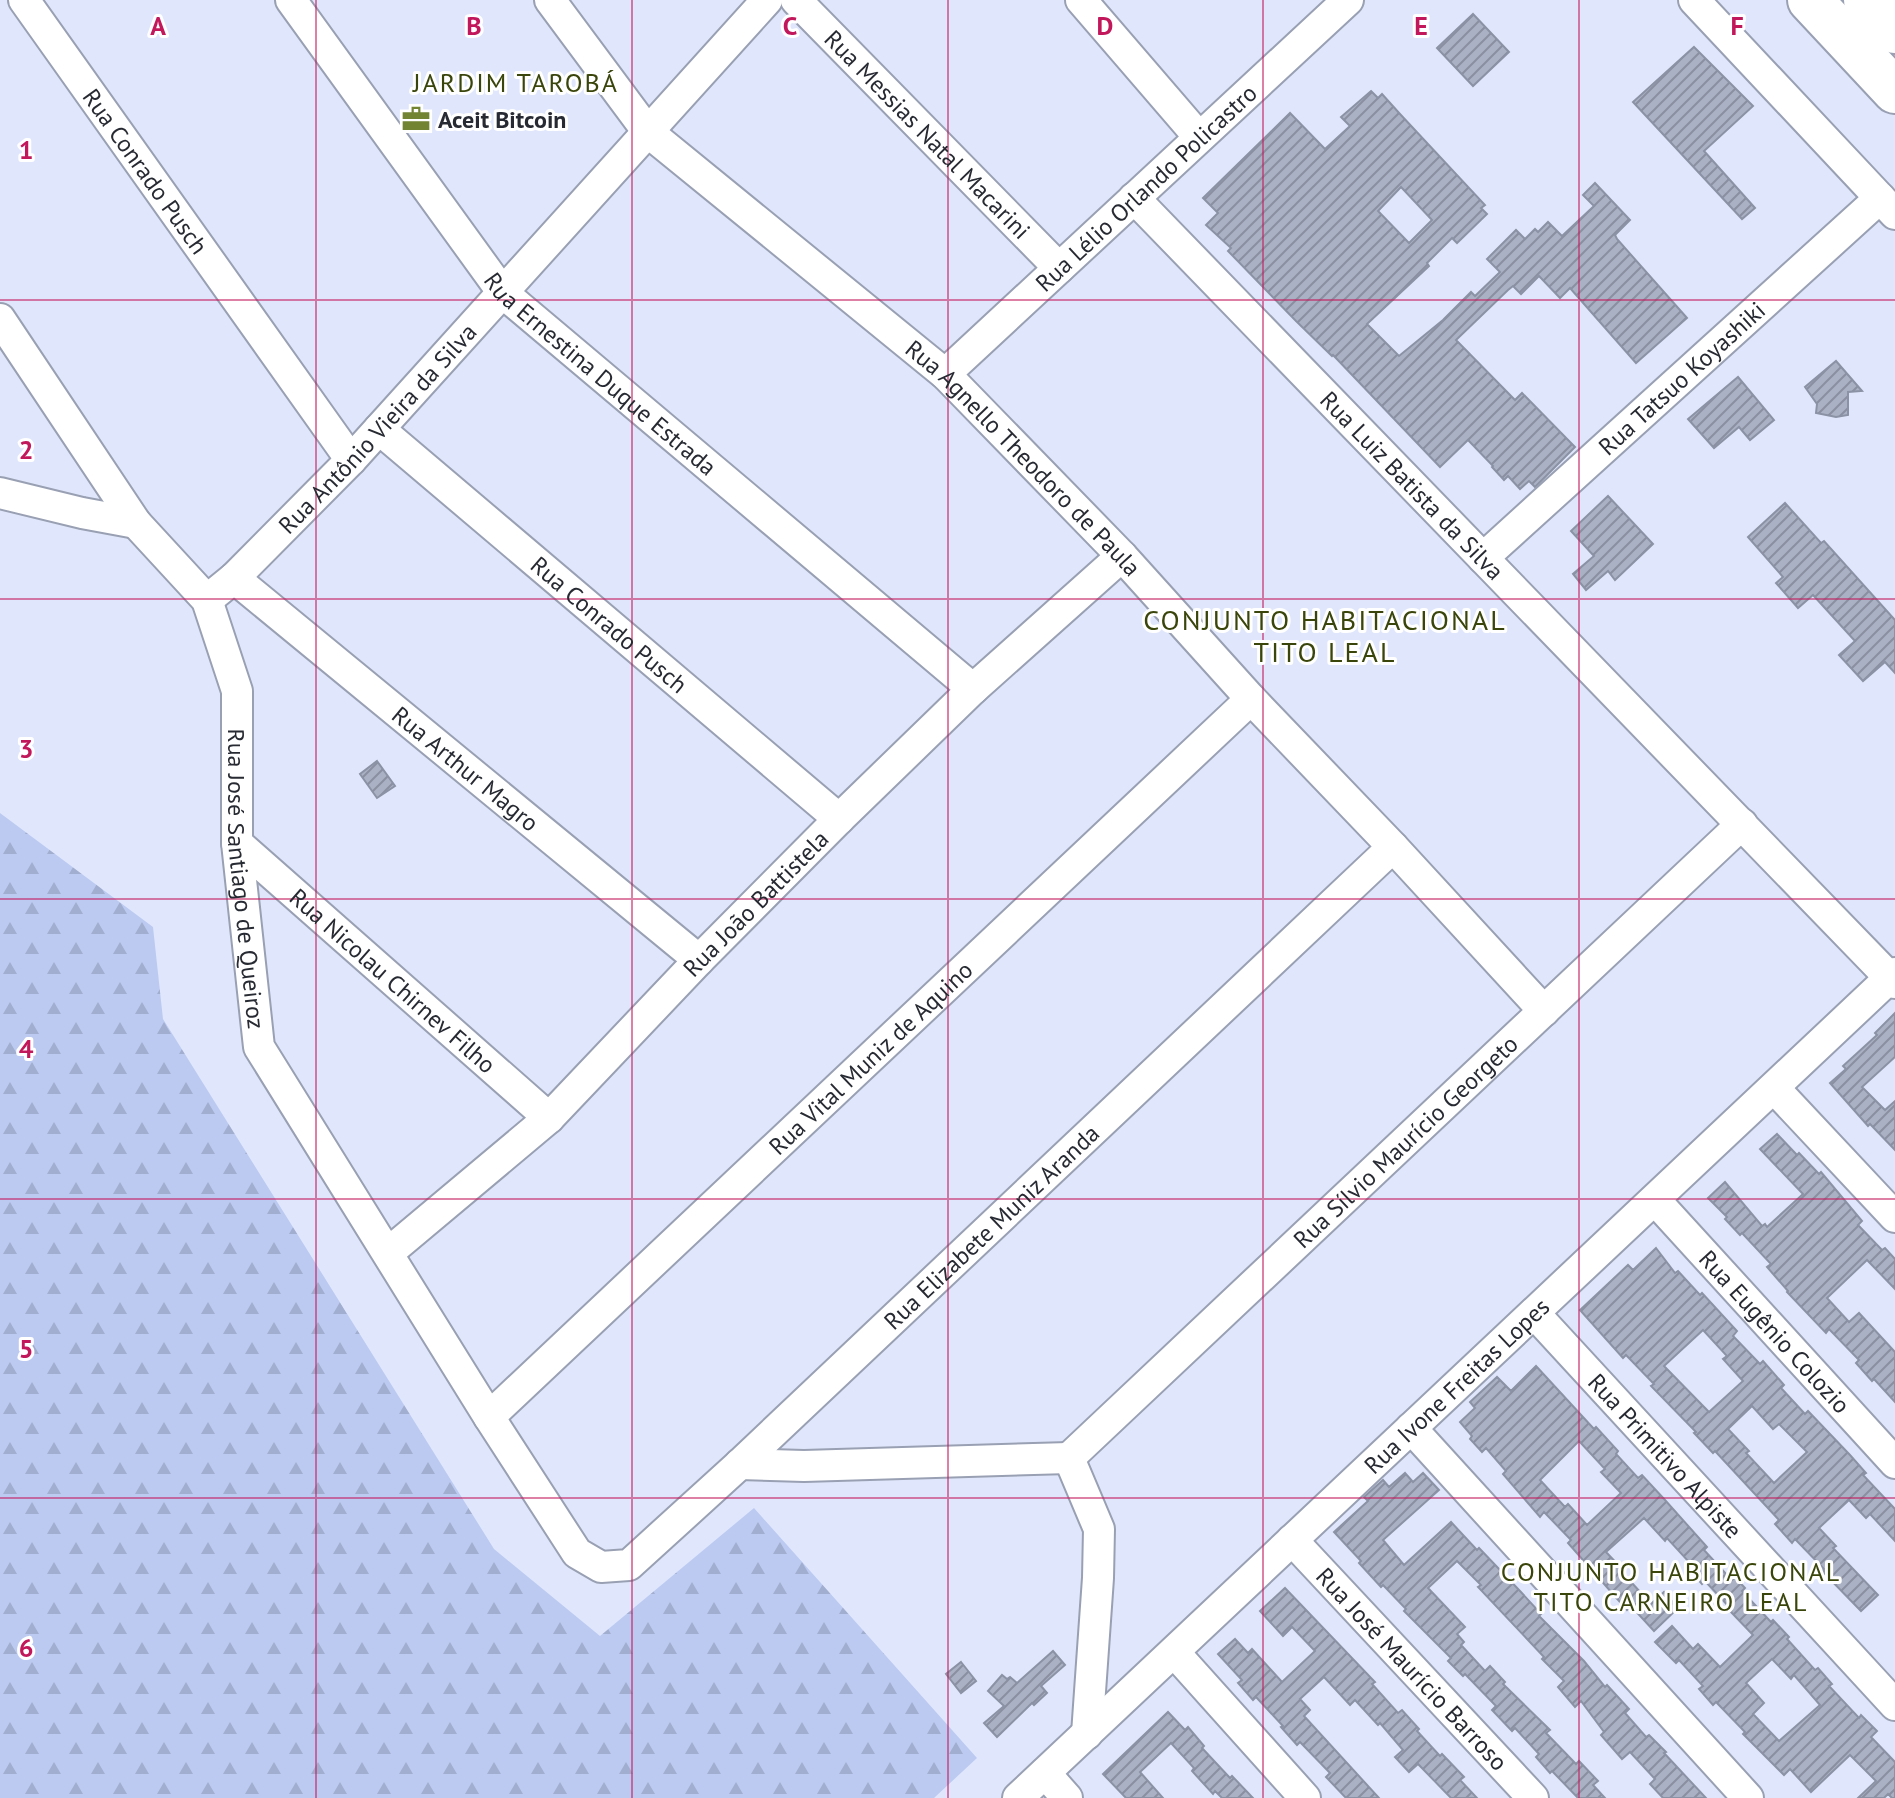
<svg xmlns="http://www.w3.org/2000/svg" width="1895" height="1798" viewBox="0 0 1895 1798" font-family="'PT Sans',sans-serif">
  <defs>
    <pattern id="forest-firs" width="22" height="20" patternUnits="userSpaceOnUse" patternTransform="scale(2)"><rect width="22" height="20" fill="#bccaf2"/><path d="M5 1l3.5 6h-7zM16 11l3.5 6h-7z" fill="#a2aed0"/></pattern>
    <pattern id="building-hatch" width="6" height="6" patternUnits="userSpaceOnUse" patternTransform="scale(2)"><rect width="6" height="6" fill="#aab1c4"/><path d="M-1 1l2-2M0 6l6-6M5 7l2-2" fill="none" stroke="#8a90a0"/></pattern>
  </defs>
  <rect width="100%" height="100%" fill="#e0e7fc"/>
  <!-- forest -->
  <polygon fill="url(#forest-firs)" points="0,813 153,927 163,1019 494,1549 600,1636 754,1508 977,1758 934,1798 0,1798"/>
  <!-- building -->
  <g fill="url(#building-hatch)" stroke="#8b92a5" stroke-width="2" fill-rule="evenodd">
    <polygon points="1473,14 1509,52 1473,86 1437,48"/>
    <polygon points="1694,47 1753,106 1704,151 1755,208 1742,219 1633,102"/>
    <path d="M1371,91l7,7 4,-4 18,20 85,91 -4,3 6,6 -30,29 -5,-5 -25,25 2,3 -62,58 32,32 44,-36 28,-28 4,4 25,-24 -13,-13 29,-29 9,9 10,-10 3,3 10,-10 14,14 32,-30 -11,-11 12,-12 35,37 -15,15 2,4 70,79 -51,45 -66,-75 -10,10 -21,-22 -18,18 -8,-8 -5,4 -52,50 59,60 7,-7 53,54 -40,40 -6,-6 -9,8 -12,-13 -4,4 -12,-13 1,-1 -25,-26 -28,27 -107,-112 -1,1 -36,-35 -68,-70 3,-3 -25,-23 12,-12 -15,-15 87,-85 35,36 25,-23 -9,-9zM1401,187l31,33 -23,23 -31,-32z"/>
    <polygon points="1836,361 1862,391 1848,392 1848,415 1836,417 1816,413 1817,404 1805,387"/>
    <polygon points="1738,377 1774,420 1750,440 1739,427 1714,448 1688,419"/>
    <polygon points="1608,496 1653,544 1615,580 1608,571 1586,590 1573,574 1594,556 1571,531"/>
    <polygon points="1785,503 1821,543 1824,541 1895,620 1895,673 1885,662 1863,681 1839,655 1855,641 1813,595 1798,608 1776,583 1783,577 1748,537"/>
    <polygon points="377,761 395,786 377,798 360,774"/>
    <polygon points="1895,1013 1895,1057 1862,1087 1885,1110 1895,1101 1895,1150 1870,1124 1868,1126 1830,1083 1846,1069 1843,1066 1877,1035 1875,1033"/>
    <polygon points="1777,1134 1797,1155 1799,1153 1819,1174 1821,1172 1862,1221 1858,1225 1882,1250 1885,1248 1895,1259 1895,1289 1867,1260 1827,1298 1849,1322 1859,1313 1895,1352 1895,1402 1874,1379 1872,1381 1856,1363 1859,1360 1829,1329 1826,1333 1787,1292 1788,1291 1767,1267 1771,1264 1742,1233 1740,1235 1725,1219 1727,1217 1708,1198 1725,1182 1762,1226 1765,1224 1767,1227 1803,1194 1760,1149"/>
    <path d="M1656,1248l19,25 3,-2 22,24 2,-2 35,38 -4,5 27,28 3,-3 21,24 -3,3 24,26 3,-3 42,44 16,18 -3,2 32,34v32l-25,-27 -4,4 -17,-18 -30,28 17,18 -3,2 45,47 -17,16 -39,-40 2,-2 -29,-30 -3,4 -17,-19 4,-4 -64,-69 -2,2 -19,-20 2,-1 -45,-46 3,-2 -28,-29 -3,3 -43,-48 48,-45 5,5zM1703,1330l24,26 -4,3 20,22 -34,31 -45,-46zM1752,1406l21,23 6,-5 28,28 -33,31 -28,-30 3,-2 -21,-22z"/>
    <path d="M1536,1366l58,63 2,-2 22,24 -2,3 22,24 4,-3 23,25 42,47 -3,3 23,25 3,-3 15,16 -3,3 29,31 2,-2 16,17 -2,2 28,31 3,-2 14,16 -3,2 30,32 2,-3 16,16 -6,6 24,25v36h-3l-4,-4 -4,4h-26l18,-17 -26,-26 -39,37 -21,-23 -6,6 -41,-41 2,-2 -29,-30 -3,3 -14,-16 4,-3 -24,-26 -3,3 -21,-21 17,-16 21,23 5,-5 22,23 33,-32 -22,-23 1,-2 -27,-29 -3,3 -16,-18 4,-3 -23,-25 -2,3 -21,-23 -38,34 18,19 -2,1 29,32 13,-12 14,16 -24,23 -23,-25 -4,4 -59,-67 3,-3 -27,-28 -4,5 -37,-43 3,-3 -20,-23 -4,4 -12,-13 2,-3 -12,-14 15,-14 -5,-6 27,-25 14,14zM1579,1441l26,28 -4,3 20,21 -34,32 -19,-21 -3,3 -25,-27zM1772,1659l19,20 3,-4 26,30 -41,36 -26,-27 11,-11 -18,-20z"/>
    <polygon points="1405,1473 1413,1482 1423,1473 1439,1490 1383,1540 1404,1565 1451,1522 1477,1550 1479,1548 1520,1591 1541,1614 1539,1616 1584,1661 1605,1687 1607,1685 1629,1709 1625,1713 1646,1737 1649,1735 1666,1752 1664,1753 1706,1798 1663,1798 1650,1784 1655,1779 1630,1752 1622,1759 1601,1735 1604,1732 1581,1701 1575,1707 1558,1687 1564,1681 1542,1659 1544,1657 1478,1587 1481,1585 1457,1561 1428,1588 1465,1627 1457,1634 1464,1642 1461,1645 1485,1671 1490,1666 1505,1682 1503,1684 1550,1730 1546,1733 1576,1764 1579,1761 1598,1781 1593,1785 1605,1798 1578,1798 1552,1771 1550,1773 1536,1757 1539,1754 1515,1728 1512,1731 1492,1710 1496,1706 1465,1674 1463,1676 1448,1661 1451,1658 1404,1611 1406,1609 1383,1585 1381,1587 1359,1563 1361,1561 1334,1532 1368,1501 1364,1497 1383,1480 1389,1487"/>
    <polygon points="1285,1588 1375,1682 1372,1684 1398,1713 1402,1710 1419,1729 1417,1731 1440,1756 1442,1754 1464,1777 1460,1780 1477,1798 1451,1798 1418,1764 1409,1772 1395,1757 1403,1750 1380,1723 1378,1725 1355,1700 1350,1705 1324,1677 1300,1699 1310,1710 1304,1716 1379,1798 1346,1798 1326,1777 1330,1773 1300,1742 1297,1745 1281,1727 1283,1726 1256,1697 1253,1700 1238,1683 1242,1680 1218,1654 1235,1639 1248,1653 1252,1649 1282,1682 1315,1651 1292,1627 1283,1636 1260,1611"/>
    <polygon points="1053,1651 1065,1665 1041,1686 1047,1693 1034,1705 1032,1703 997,1737 984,1723 1004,1706 988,1691 1002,1675 1007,1679 1010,1677 1017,1683"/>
    <polygon points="961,1662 976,1681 961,1693 946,1674"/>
    <polygon points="1168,1712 1185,1730 1188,1727 1204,1746 1202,1748 1230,1778 1232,1776 1253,1798 1222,1798 1215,1791 1213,1794 1192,1771 1194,1768 1171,1743 1140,1772 1163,1798 1126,1798 1103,1774"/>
  </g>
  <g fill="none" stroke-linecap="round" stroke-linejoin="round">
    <defs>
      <g id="minor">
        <path id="s1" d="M24,0l327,460"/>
        <path id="s2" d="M291,0l212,293 470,396"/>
        <path id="s3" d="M550,0l98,132 297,242 177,182 129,143 142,148 151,164"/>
        <path id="s4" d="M796,0l263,268"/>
        <polyline points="1081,0 1199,137"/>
        <polyline points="1694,0 1895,214"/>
        <path id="s5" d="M1134,198l761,785"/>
        <path id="s6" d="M0,319l136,204 71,77 30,91v152l22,204 230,370 88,136 24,14 28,-2 111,-101 653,-617"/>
        <path id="s7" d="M945,374l403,-374"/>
        <path id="s8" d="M379,429l460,390"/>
        <polyline points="0,493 82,513 136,523"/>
        <path id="s9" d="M1483,558l397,-360"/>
        <path id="s10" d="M234,578l465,382"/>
        <path id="s11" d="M207,600l27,-22 117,-118 416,-460"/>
        <path id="s12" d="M237,843l312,275"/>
        <polyline points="1774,1088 1895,1217"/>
        <path id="s13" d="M1655,1200l240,263"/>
        <path id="s14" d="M388,1253l161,-135 150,-158 140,-141 134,-130 149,-133"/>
        <path id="s15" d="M1534,1313l361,392"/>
        <path id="s16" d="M489,1417l762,-718"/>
        <polyline points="1411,1428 1748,1798"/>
        <path id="s17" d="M1069,1458l673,-634"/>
        <polyline points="1069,1458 1099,1529 1098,1578 1087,1734"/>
        <polyline points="740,1464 804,1466 1069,1458"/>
        <path id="s18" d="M1292,1540l241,258"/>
        <polyline points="1174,1652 1305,1798"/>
        <polyline points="1045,1773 1067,1798"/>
        <path id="s19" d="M1018,1798l877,-825"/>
      </g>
      <g id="highway">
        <polyline points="1810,0 1895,91"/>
        <polyline points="1866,0 1895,31"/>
      </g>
    </defs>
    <!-- minor casing -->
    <use href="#minor" stroke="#99a0b3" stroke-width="34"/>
    <!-- highway casing -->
    <use href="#highway" stroke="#99a0b3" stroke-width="48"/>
    <!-- minor -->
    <use href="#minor" stroke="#fff" stroke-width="30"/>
    <!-- highway -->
    <use href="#highway" stroke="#fff" stroke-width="44"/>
  </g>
  <!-- grid -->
  <path fill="none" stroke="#c2185b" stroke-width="2" stroke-opacity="0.55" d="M316,0v1798M632,0v1798M948,0v1798M1263,0v1798M1579,0v1798M0,300h1895M0,599h1895M0,899h1895M0,1199h1895M0,1498h1895"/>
  <!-- icons -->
  <defs>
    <symbol id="office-bare" viewBox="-9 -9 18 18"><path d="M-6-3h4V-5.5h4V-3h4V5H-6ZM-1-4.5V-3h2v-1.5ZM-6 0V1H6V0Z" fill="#728332" stroke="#fff" stroke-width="2.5" paint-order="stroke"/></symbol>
  </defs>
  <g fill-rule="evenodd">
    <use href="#office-bare" x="396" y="99" width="40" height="40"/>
  </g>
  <g text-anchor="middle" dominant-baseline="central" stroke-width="6" stroke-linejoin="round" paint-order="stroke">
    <!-- poi labels -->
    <g font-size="24" font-weight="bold" fill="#272a32" stroke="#fff" text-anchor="start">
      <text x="438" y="119">Aceit Bitcoin</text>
    </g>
    <!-- street labels -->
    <g font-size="24" fill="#272a32" stroke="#fff">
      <text stroke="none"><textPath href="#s4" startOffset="188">Rua Messias Natal Macarini</textPath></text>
      <text stroke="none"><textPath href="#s1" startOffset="210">Rua Conrado Pusch</textPath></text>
      <text stroke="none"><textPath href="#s7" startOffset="274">Rua Lélio Orlando Policastro</textPath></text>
      <text stroke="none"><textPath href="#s2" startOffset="488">Rua Ernestina Duque Estrada</textPath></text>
      <text stroke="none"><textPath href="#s9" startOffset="268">Rua Tatsuo Koyashiki</textPath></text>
      <text stroke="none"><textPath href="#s11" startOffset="242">Rua Antônio Vieira da Silva</textPath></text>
      <text stroke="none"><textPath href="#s3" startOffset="662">Rua Agnello Theodoro de Paula</textPath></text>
      <text stroke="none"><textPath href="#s5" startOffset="400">Rua Luiz Batista da Silva</textPath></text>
      <text stroke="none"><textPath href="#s8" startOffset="302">Rua Conrado Pusch</textPath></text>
      <text stroke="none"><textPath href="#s10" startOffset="300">Rua Arthur Magro</textPath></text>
      <text stroke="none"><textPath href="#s6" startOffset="634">Rua José Santiago de Queiroz</textPath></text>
      <text stroke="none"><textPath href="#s14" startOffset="508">Rua João Battistela</textPath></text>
      <text stroke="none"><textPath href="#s12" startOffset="208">Rua Nicolau Chirnev Filho</textPath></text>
      <text stroke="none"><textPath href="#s16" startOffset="524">Rua Vital Muniz de Aquino</textPath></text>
      <text stroke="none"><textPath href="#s17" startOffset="462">Rua Sílvio Maurício Georgeto</textPath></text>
      <text stroke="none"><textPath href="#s6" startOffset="1952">Rua Elizabete Muniz Aranda</textPath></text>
      <text stroke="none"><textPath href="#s13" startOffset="178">Rua Eugênio Colozio</textPath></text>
      <text stroke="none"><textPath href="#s19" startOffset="602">Rua Ivone Freitas Lopes</textPath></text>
      <text stroke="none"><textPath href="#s15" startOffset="194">Rua Primitivo Alpiste</textPath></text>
      <text stroke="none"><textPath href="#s18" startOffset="176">Rua José Maurício Barroso</textPath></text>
    </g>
    <!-- neighbourhood labels -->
    <g font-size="26" letter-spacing="2" fill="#3a450b" stroke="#fff">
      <text x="516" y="82">JARDIM TAROBÁ</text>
      <text x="1671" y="1571">CONJUNTO HABITACIONAL<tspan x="1671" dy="30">TITO CARNEIRO LEAL</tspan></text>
    </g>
    <!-- quarter labels -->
    <g font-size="28" letter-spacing="2" fill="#3a450b" stroke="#fff">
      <text x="1325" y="619">CONJUNTO HABITACIONAL<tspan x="1325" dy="32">TITO LEAL</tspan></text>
    </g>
  </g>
  <g font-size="26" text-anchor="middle" font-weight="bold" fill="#c2185b" stroke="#fff" stroke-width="6" stroke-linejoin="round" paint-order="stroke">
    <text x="158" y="35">A</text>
    <text x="474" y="35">B</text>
    <text x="790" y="35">C</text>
    <text x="1105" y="35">D</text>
    <text x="1421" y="35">E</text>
    <text x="1737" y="35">F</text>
    <text x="26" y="159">1</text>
    <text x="26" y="459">2</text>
    <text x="26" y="758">3</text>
    <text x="26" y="1058">4</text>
    <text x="26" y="1358">5</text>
    <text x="26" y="1657">6</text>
  </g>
</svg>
